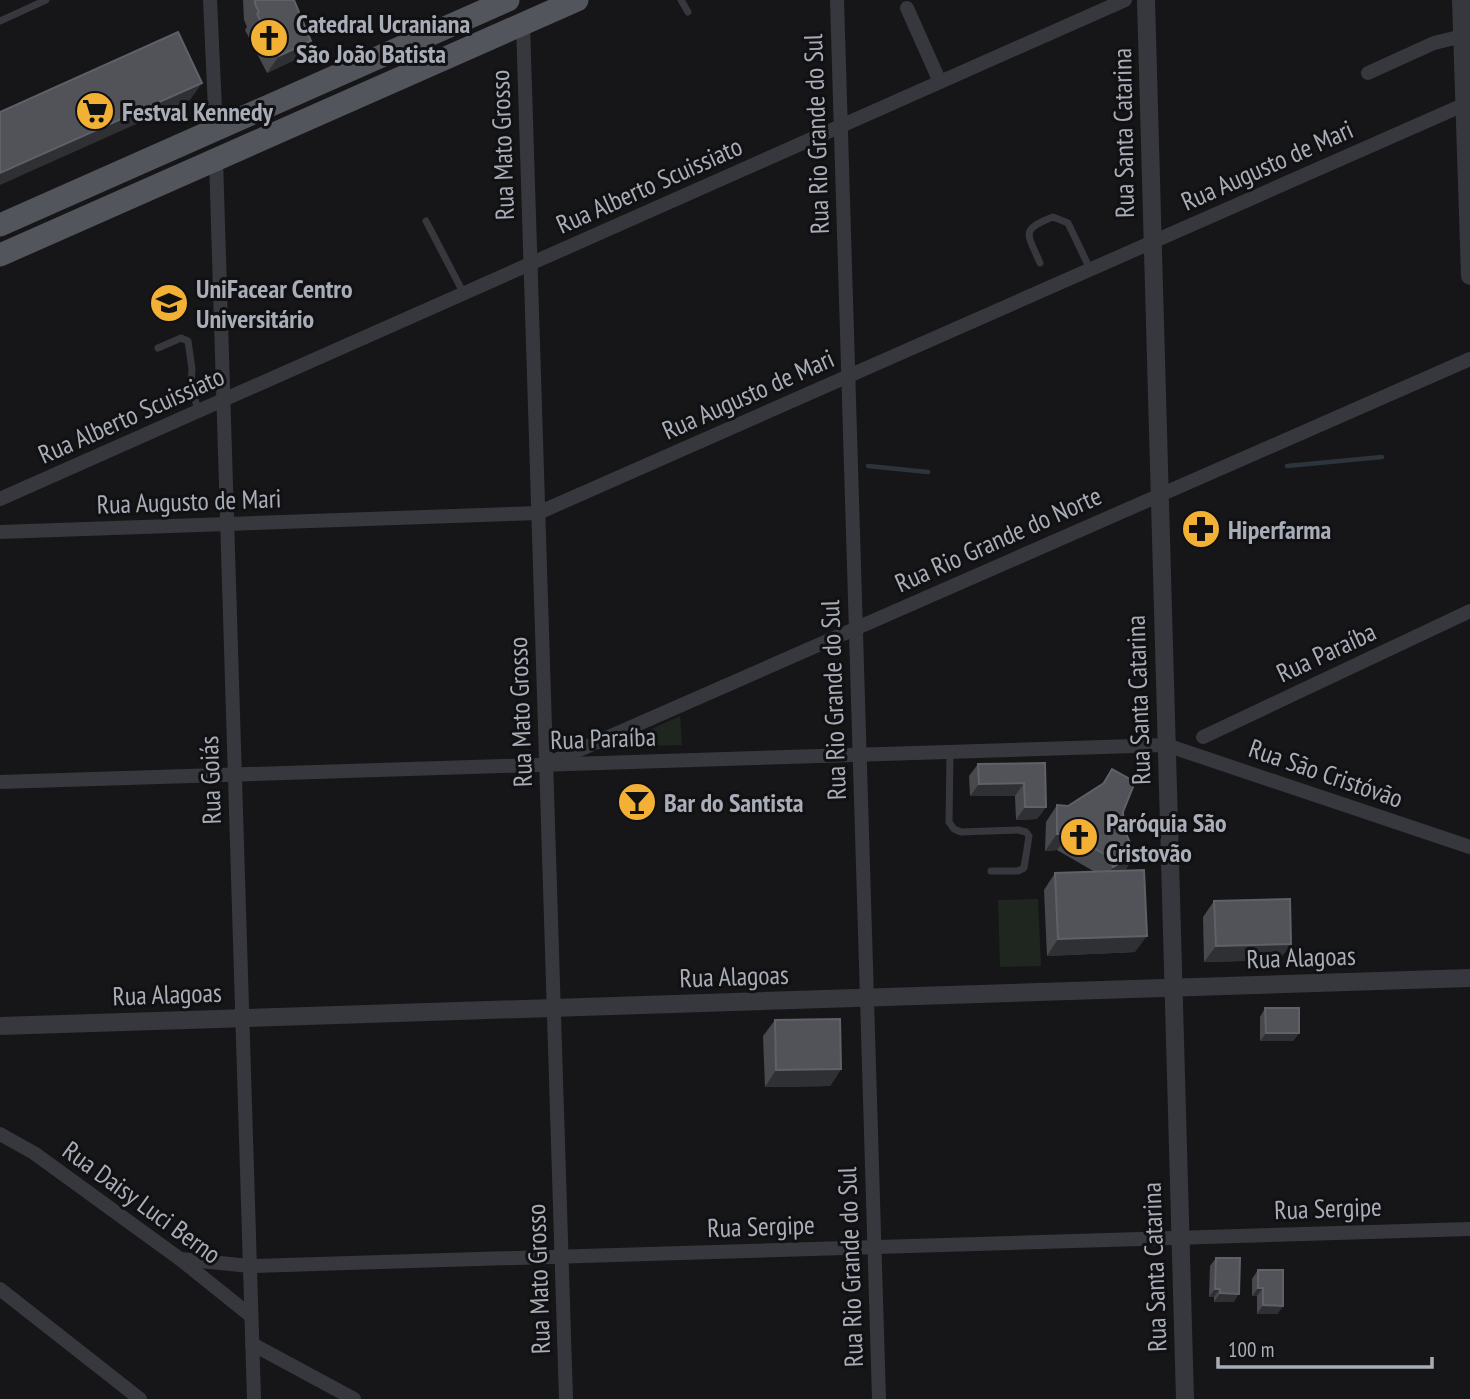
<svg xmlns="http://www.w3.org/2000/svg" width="1470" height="1399" viewBox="0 0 1470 1399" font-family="'PT Sans Narrow',sans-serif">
  <rect width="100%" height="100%" fill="#161618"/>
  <!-- green -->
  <g fill="#1e261f">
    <polygon points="680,716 682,745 612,747"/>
    <polygon points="1038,899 1041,966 1000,967 998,900"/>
  </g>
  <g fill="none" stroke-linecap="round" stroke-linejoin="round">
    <!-- stream -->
    <g stroke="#2c353c" stroke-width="4.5">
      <polyline points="868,466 928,472"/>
      <polyline points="1287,466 1382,457"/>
    </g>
    <!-- service -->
    <g stroke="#37383d" stroke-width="7">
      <polyline points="681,0 688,12"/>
      <polyline points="0,21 46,0"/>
      <polyline points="426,221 464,294"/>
      <path d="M1040,263c-12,-29 -21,-33 13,-46l15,6 22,46"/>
      <polyline points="158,348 181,338 188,341 192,369 191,385 198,410"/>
      <polyline points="950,752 949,822 954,829 961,832 1018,830 1026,832 1029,836 1024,868 1018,871 991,871"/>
    </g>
    <!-- minor -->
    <g stroke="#37383d" stroke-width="14">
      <polyline points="210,0 216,130"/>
      <polyline points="837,0 879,1399"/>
      <polyline points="907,8 940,82"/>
      <polyline points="523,24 566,1399"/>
      <polyline points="1368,73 1434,43 1463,36"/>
      <polyline points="216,159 254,1399"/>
      <polyline points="0,499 1125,0"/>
      <polyline points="0,532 538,513 1470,102"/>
      <polyline points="1203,737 1470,611"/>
      <polyline points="554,761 1470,359"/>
      <polyline points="0,782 1166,745 1470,847"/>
      <polyline points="0,1134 34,1153 180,1259 251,1316"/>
      <polyline points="180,1259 250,1266 1470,1229"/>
      <polyline points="0,1289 140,1399"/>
      <polyline points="252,1344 354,1399"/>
    </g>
    <!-- tertiary -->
    <g stroke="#37383d" stroke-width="18">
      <polyline points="1146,0 1185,1399"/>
      <polyline points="1461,0 1470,276"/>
      <polyline points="0,1026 1470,978"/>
    </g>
    <!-- primary -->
    <g stroke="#53555c" stroke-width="23">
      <polyline points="0,225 508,0"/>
      <polyline points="0,255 577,0"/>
    </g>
  </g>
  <!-- wall -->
  <g fill="#47494d">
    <polygon points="243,0 294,0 311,41 299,58 267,73 245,30 247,27 244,20"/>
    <polygon points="1045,763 1046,807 1037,819 1016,820 1015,796 970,796 969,776 978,764"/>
    <polygon points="1112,769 1123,812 1124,829 1131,845 1137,852 1126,869 1122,871 1135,952 1047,956 1044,890 1055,873 1095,872 1057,850 1045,851 1046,822 1057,805 1068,806 1101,785"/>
    <polygon points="1214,901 1291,944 1279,960 1204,962 1203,917"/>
    <polygon points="1265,1008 1299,1033 1293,1041 1260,1041 1260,1017"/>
    <polygon points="775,1020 841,1069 830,1086 765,1087 763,1036"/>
    <polygon points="1216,1258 1234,1302 1214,1302 1214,1297 1209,1297 1210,1266"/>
    <polygon points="1258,1270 1283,1306 1277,1314 1257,1314 1257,1296 1252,1296 1252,1279"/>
  </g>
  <!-- shaded-wall -->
  <g fill="#2f3033">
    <polygon points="311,41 299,58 267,73 279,56"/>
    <polygon points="202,83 190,100 0,185 0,173"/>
    <polygon points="1024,783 1015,796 970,796 979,784"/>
    <polygon points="1025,807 1046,807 1037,819 1016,820"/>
    <polygon points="1057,834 1069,834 1057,850 1045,851"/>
    <polygon points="1137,852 1126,869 1102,883 1113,867"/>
    <polygon points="1147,936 1135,952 1047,956 1058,939"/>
    <polygon points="1291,944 1279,960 1204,962 1216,946"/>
    <polygon points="1266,1033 1299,1033 1293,1041 1260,1041"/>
    <polygon points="841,1069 830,1086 765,1087 776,1070"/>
    <polygon points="1258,1288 1263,1288 1257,1296 1252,1296"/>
    <polygon points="1215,1289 1220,1289 1214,1297 1209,1297"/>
    <polygon points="1220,1293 1239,1294 1234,1302 1214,1302"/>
    <polygon points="1263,1305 1283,1306 1277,1314 1257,1314"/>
  </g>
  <!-- building -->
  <g fill="#525359" stroke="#5f6168" stroke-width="2">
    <polygon points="255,0 294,0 311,41 279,56 257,14 259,12 255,4"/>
    <polygon points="178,32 202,83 0,173 0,112"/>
    <polygon points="1045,763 1046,807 1025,807 1024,783 979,784 978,764"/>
    <polygon points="1112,769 1135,782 1123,812 1124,829 1131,845 1137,852 1113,867 1106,855 1069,834 1057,834 1057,805 1068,806 1104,783"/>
    <polygon points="1144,870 1147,936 1058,939 1055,873"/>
    <polygon points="1290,899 1291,944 1216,946 1214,901"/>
    <polygon points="1265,1008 1299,1008 1299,1033 1266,1033"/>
    <polygon points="840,1019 841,1069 776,1070 775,1020"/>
    <polygon points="1216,1258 1240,1258 1239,1294 1220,1293 1220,1289 1215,1289"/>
    <polygon points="1258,1270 1283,1270 1283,1306 1263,1305 1263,1288 1258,1288"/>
  </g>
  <!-- icons -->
  <defs>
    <symbol id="church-disc" viewBox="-11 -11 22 22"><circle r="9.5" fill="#f2b134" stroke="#111113"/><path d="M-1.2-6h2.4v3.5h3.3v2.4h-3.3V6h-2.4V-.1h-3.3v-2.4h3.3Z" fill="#111"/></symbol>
    <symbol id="supermarket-disc" viewBox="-11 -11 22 22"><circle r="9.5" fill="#f2b134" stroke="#111113"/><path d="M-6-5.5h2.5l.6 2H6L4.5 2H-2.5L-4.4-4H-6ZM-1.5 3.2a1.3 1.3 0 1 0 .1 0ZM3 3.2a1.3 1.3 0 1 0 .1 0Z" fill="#111"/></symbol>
    <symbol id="university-disc" viewBox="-11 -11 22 22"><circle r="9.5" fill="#f2b134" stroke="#111113"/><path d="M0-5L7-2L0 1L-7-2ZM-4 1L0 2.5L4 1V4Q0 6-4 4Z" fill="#111"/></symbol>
    <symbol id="pharmacy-disc" viewBox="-11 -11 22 22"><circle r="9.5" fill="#f2b134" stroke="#111113"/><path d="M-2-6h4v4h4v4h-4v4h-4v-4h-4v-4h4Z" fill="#111"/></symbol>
    <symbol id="bar-disc" viewBox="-11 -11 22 22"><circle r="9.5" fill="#f2b134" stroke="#111113"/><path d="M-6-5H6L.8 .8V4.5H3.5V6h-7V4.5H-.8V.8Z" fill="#111"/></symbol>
  </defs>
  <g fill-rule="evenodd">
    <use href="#church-disc" x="247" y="16" width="44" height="44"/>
    <use href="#supermarket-disc" x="73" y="89" width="44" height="44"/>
    <use href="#university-disc" x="147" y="281" width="44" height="44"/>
    <use href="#pharmacy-disc" x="1179" y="507" width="44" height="44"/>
    <use href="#bar-disc" x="615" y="780" width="44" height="44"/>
    <use href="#church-disc" x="1057" y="815" width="44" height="44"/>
  </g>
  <g text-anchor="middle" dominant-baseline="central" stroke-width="6" stroke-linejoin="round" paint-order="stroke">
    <!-- poi labels -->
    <g font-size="26" font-weight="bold" fill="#a8adb8" stroke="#111113" text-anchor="start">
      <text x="296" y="23">Catedral Ucraniana<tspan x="296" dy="30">São João Batista</tspan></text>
      <text x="122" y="111">Festval Kennedy</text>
      <text x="196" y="288">UniFacear Centro<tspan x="196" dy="30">Universitário</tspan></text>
      <text x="1228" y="529">Hiperfarma</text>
      <text x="664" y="802">Bar do Santista</text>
      <text x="1106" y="822">Paróquia São<tspan x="1106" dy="30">Cristovão</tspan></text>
    </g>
    <!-- street labels -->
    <g font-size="26" fill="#a8adb8" stroke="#111113">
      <text transform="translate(1123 133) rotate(-91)">Rua Santa Catarina</text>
      <text transform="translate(816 134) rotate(-92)">Rua Rio Grande do Sul</text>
      <text transform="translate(502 145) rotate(-92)">Rua Mato Grosso</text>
      <text transform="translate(1267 165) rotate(-24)">Rua Augusto de Mari</text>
      <text transform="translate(649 185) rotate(-24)">Rua Alberto Scuissiato</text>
      <text transform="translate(748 394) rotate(-24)">Rua Augusto de Mari</text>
      <text transform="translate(131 415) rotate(-24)">Rua Alberto Scuissiato</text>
      <text transform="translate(189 501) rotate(-2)">Rua Augusto de Mari</text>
      <text transform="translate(998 539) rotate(-24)">Rua Rio Grande do Norte</text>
      <text transform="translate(1326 652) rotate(-25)">Rua Paraíba</text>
      <text transform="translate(833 700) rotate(-92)">Rua Rio Grande do Sul</text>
      <text transform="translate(1138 700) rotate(-92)">Rua Santa Catarina</text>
      <text transform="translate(520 712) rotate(-92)">Rua Mato Grosso</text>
      <text transform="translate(603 738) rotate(-2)">Rua Paraíba</text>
      <text transform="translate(1326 773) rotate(19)">Rua São Cristóvão</text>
      <text transform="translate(210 780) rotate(-92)">Rua Goiás</text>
      <text transform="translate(1301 957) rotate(-2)">Rua Alagoas</text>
      <text transform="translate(734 976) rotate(-2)">Rua Alagoas</text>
      <text transform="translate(167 994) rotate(-2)">Rua Alagoas</text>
      <text transform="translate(142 1202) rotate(36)">Rua Daisy Luci Berno</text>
      <text transform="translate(1328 1208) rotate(-2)">Rua Sergipe</text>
      <text transform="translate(761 1226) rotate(-2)">Rua Sergipe</text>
      <text transform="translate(850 1267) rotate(-92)">Rua Rio Grande do Sul</text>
      <text transform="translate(1154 1267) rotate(-92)">Rua Santa Catarina</text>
      <text transform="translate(538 1279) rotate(-92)">Rua Mato Grosso</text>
    </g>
  </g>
  <!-- scale -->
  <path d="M1218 1357v10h214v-10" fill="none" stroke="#a8adb8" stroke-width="3.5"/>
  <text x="1228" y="1357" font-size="21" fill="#a8adb8" stroke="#111113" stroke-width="5" paint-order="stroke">100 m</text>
</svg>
